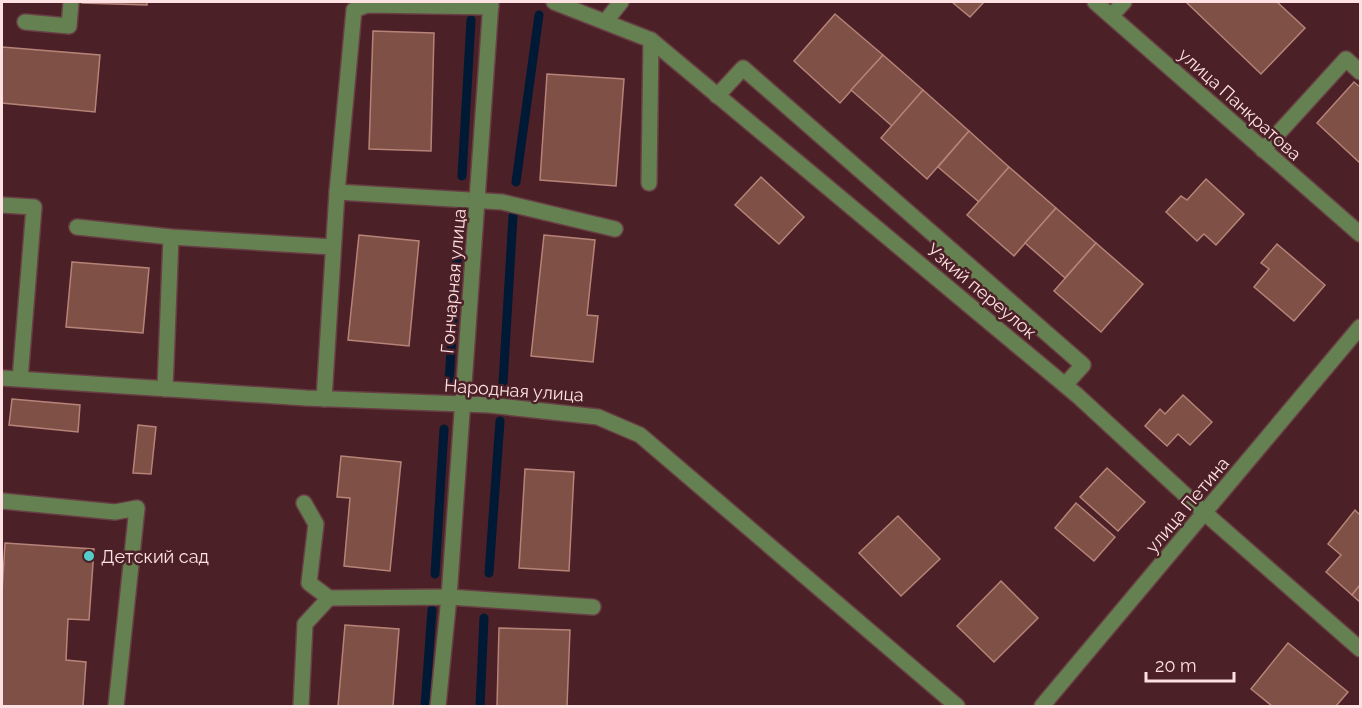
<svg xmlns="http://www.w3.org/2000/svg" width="1362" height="708" viewBox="0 0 1362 708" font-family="Raleway,sans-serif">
  <rect width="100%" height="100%" fill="#4b2026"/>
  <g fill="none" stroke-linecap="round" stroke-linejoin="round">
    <!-- stream -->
    <g stroke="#001935" stroke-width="9">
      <polyline points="462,176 471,20"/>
      <polyline points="516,182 539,15"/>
      <polyline points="449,381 460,216"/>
      <polyline points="503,383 513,216"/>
      <polyline points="489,573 500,421"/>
      <polyline points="435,574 444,429"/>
      <polyline points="425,706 432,610"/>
      <polyline points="480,706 484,618"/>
    </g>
  </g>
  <!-- building -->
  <g fill="#7f5046" stroke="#b68378" stroke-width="1.5">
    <polygon points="82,2 147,2 147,5 82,3"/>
    <polygon points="952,2 984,2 970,17"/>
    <polygon points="1186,2 1277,2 1305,28 1261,74"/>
    <polygon points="835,14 883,55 840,103 794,61"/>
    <polygon points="373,31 434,33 431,151 369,149"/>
    <polygon points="2,47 100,55 95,112 2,103"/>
    <polygon points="883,55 923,90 892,126 851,90"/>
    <polygon points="547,74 624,79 616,186 540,180"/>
    <polygon points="1354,82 1360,87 1360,163 1317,123"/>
    <polygon points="923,90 969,131 927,179 881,138"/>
    <polygon points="969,131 1009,167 979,202 938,167"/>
    <polygon points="1009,167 1056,208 1014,256 967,215"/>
    <polygon points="761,177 804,217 779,244 735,205"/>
    <polygon points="1206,179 1244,214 1216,245 1204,234 1197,241 1166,212 1181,196 1187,200"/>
    <polygon points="1056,208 1096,243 1065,278 1025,243"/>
    <polygon points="359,235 419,241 409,346 348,340"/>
    <polygon points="544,235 595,240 587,315 598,316 593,362 531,356"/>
    <polygon points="1096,243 1143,284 1101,332 1054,291"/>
    <polygon points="1277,244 1325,285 1294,321 1254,287 1269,269 1261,263"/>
    <polygon points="72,262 149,268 143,333 66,327"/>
    <polygon points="1183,395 1212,422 1190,445 1178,434 1167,446 1145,426 1160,409 1165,414"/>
    <polygon points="12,399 80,405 78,432 9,425"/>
    <polygon points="138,425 156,427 151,474 133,473"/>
    <polygon points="341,456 401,462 390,571 344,566 350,498 337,497"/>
    <polygon points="1107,468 1145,502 1118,531 1080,497"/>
    <polygon points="525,469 574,472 569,571 519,568"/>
    <polygon points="1076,503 1115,537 1094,561 1055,528"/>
    <polygon points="1355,510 1360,515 1360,585 1352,595 1326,572 1341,555 1328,544"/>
    <polygon points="898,516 940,559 901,596 859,553"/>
    <polygon points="5,543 94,549 89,620 68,619 66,660 86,662 83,706 2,706 2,592"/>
    <polygon points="1001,581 1038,618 994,662 957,626"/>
    <polygon points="1360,585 1360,602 1352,595"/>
    <polygon points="345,625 399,629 393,706 338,706"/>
    <polygon points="499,628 570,630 567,706 497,706"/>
    <polygon points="1288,643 1348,692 1336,706 1272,706 1251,689"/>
  </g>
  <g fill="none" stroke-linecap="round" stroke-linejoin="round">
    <defs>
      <g id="minor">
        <polyline points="554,2 651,40 1078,396 1206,514 1360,649"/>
        <polyline points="1095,2 1360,234"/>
        <polyline points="1111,16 1124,2"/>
        <polyline points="25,22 69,26 71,2"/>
        <polyline points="605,22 621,2"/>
        <polyline points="717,96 743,68 1083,365 1065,385"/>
        <polyline points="1263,150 1346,59 1360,72"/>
        <polyline points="649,183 651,40"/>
        <polyline points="337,192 502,202 615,229"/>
        <polyline points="2,205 34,207 20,379"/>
        <polyline points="77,227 171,237 333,247"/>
        <polyline points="2,378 306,398 489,405 598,417 640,435 957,706"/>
        <polyline points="165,389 171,237"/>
        <polyline points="324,399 337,192 354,10 367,5 491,7"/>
        <polyline points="2,501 115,512 137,508 116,706"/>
        <polyline points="304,503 316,524 309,583 329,598"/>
        <polyline points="301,706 305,624 329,598 449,597 593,607"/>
        <polyline points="438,706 449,597 491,2"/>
        <polyline points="1042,706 1360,327"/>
      </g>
    </defs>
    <!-- minor casing -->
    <use href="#minor" stroke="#683f44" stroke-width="18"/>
    <!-- minor -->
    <use href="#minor" stroke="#658051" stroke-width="15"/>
  </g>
  <!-- markers -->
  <circle fill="#53cdca" stroke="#4b2026" stroke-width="2" cx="89" cy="556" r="6"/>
  <g text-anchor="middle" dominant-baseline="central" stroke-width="5" stroke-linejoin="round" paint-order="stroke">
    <!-- street labels -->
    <g font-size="18" fill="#ffe1e3" stroke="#4b2026">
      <text transform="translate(1240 104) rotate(42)">улица Панкратова</text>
      <text transform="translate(453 281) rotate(-85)">Гончарная улица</text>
      <text transform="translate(982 291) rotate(40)">Узкий переулок</text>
      <text transform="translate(514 390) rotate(4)">Народная улица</text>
      <text transform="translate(1187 505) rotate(-50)">улица Петина</text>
    </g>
    <!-- poi labels -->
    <g font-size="18" fill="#ffe1e3" stroke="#4b2026" text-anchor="start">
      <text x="101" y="556">Детский сад</text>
    </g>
  </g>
  <!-- border -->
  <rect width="1362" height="708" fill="none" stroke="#ffe1e3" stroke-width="6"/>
  <!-- scale -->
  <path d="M1146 672v9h88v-9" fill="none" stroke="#ffe1e3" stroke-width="3"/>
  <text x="1155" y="672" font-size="18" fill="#ffe1e3" stroke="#4b2026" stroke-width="4.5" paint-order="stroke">20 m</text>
</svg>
